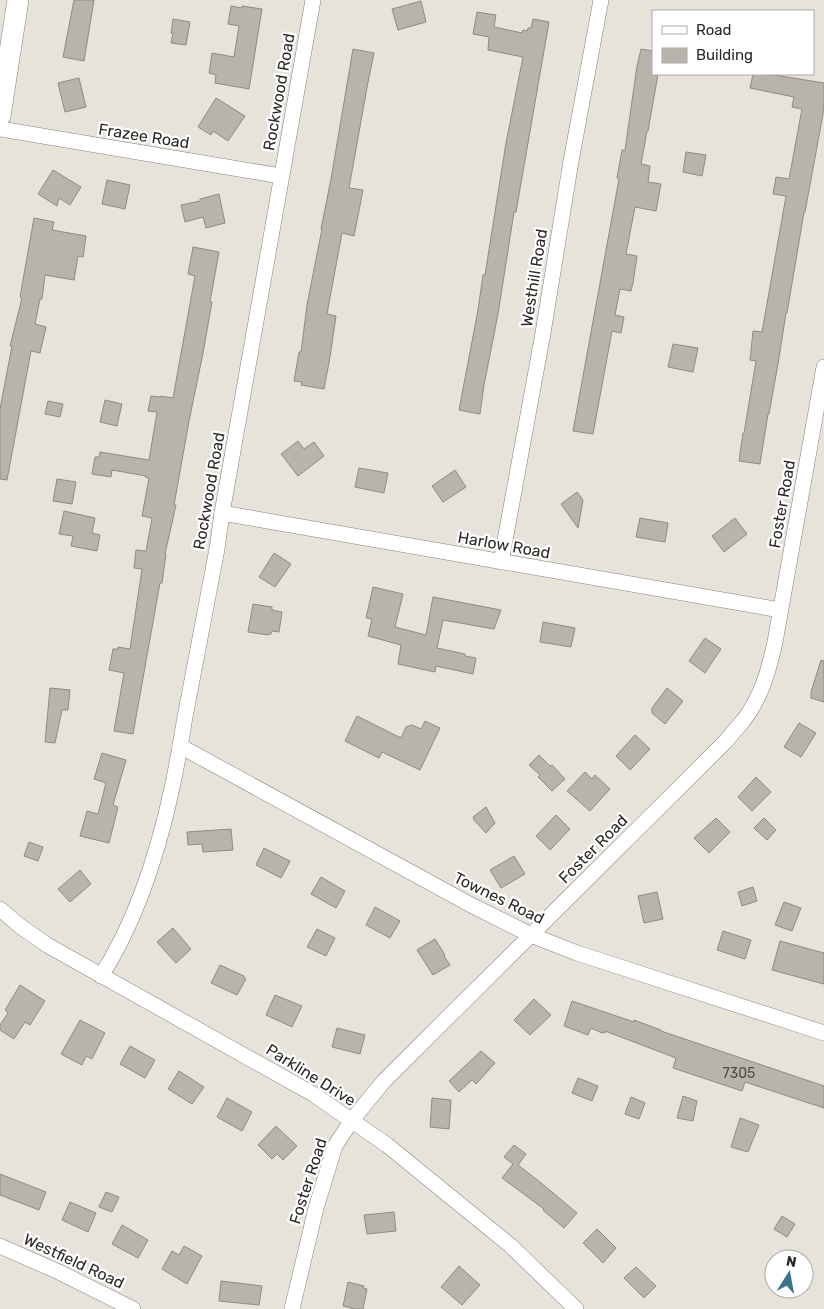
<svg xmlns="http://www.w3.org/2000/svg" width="824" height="1309" viewBox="0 0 824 1309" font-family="Rubik,sans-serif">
  <rect width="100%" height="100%" fill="#e7e2da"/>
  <!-- building -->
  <g fill="#b8b3ab" stroke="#8f8a82">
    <polygon points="74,0 94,0 84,61 63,57"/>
    <polygon points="421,1 426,22 398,30 392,9"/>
    <polygon points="231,6 242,8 242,6 262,9 249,89 215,83 216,75 209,73 212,53 234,57 239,26 228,24"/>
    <polygon points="477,12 496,15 494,27 522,33 523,30 527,31 528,28 531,28 533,19 549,22 516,212 514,212 498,314 484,385 480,414 459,410 478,310 483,275 485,275 506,143 523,57 488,50 489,37 473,34"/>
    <polygon points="173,19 190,22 186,45 171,43 173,33 171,33"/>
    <polygon points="353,49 374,53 368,82 349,188 363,190 354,236 342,233 327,314 336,316 330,357 324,389 301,385 302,382 294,381 299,352 301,352 307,305 322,229 321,229 331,179"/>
    <polygon points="641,49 653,51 653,74 658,74 648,131 647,131 641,164 650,166 648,182 661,184 656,211 635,207 626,254 637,256 633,283 631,291 620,289 615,315 624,317 621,333 612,331 593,434 573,431 619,179 617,178 622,150 625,150 637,66"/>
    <polygon points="753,74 768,74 824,83 824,104 823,114 805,212 804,212 787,313 786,313 778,364 769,414 768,414 760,464 739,461 743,433 744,433 756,361 750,360 753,331 762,332 786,196 773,194 776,177 789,179 802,109 792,107 794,97 750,88"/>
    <polygon points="79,78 86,107 65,112 58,83"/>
    <polygon points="216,98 245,116 228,141 213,131 211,135 198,127"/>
    <polygon points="686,152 706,155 702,176 683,172"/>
    <polygon points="53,170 81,187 70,205 59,198 57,206 38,194"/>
    <polygon points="107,180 130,185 125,209 102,204"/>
    <polygon points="219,194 225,223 206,228 203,217 185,222 181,205 200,201 200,199"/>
    <polygon points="34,218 54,222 52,230 86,236 83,257 78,256 74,280 45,275 42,299 40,299 35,324 46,327 40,353 31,351 7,480 0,479 0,409 12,346 10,346 22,298 20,297"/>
    <polygon points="193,247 219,252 210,302 212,302 203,353 189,421 174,505 176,505 165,554 166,554 162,583 160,583 133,734 114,731 124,673 109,670 113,649 118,649 118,647 130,649 142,569 134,568 136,550 146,551 152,518 142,516 149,478 145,477 146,476 112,470 111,477 92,474 95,457 99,457 100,452 149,460 157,412 148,411 151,396 160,397 160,396 173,398 195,276 188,274"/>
    <polygon points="673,344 698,348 693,372 668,367"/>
    <polygon points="105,400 122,404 117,426 100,422"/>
    <polygon points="48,401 63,404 60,417 45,414"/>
    <polygon points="298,441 304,449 314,442 324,456 298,476 281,454"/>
    <polygon points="359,468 388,473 384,493 355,487"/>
    <polygon points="455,470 466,487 443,502 432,486"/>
    <polygon points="57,479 76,482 72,504 53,501"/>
    <polygon points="577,492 583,500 578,528 561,504"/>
    <polygon points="64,511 95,518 92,533 100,535 97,551 71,546 73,536 59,534"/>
    <polygon points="640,518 668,523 665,542 636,537"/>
    <polygon points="735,518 747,534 724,552 712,536"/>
    <polygon points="274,553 291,564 275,587 259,577"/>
    <polygon points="373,587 403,594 395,627 426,635 433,597 501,610 494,629 443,620 437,648 465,654 465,656 476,658 473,674 436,666 435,672 398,664 401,645 368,636 372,619 366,618"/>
    <polygon points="253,604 272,607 272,610 282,612 279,632 272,631 271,634 269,634 268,635 248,632"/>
    <polygon points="543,622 575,628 571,647 540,642"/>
    <polygon points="705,638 721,649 705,673 689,661"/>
    <polygon points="821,660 824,661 824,702 811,698 811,692"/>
    <polygon points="50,688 70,690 68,710 62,710 55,743 45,742"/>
    <polygon points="667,688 683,701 665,724 652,713 652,708"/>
    <polygon points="357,716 401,738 406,727 412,725 421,729 425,721 440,728 420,770 382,752 379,758 345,741"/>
    <polygon points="799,723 816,733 801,757 784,747"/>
    <polygon points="635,735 650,749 630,770 616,756"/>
    <polygon points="102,753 126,760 113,805 118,807 109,843 80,836 87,811 98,814 106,783 94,779"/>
    <polygon points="539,755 550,766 552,765 565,779 552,791 538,777 540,775 529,765"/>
    <polygon points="585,772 592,779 595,775 610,789 590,811 567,791"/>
    <polygon points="756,777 771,792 752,811 738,797"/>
    <polygon points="486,807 495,823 486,833 473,819 474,818 473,817"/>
    <polygon points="556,815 570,829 550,850 536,836"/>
    <polygon points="716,818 730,832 709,853 694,838"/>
    <polygon points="764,818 776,830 767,840 754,828"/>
    <polygon points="231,829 233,850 203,852 202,844 188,845 187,832"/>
    <polygon points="29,842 43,847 38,861 24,856"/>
    <polygon points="264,848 290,861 281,878 256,865"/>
    <polygon points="514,856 525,874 501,888 490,870"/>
    <polygon points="80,870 91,884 70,902 58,889"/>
    <polygon points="321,877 345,891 336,908 311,894"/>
    <polygon points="753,887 757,901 742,906 738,892"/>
    <polygon points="657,892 663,919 644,923 638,896"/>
    <polygon points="784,902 801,908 792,931 775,925"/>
    <polygon points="375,907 400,921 390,938 366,925"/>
    <polygon points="173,928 191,949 176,963 157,942"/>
    <polygon points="317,929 335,938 326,956 307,947"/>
    <polygon points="723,931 751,940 745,959 717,950"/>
    <polygon points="435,939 445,955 444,956 450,965 433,975 417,950"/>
    <polygon points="780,941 824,953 824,984 772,970"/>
    <polygon points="220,965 244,976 244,978 246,979 237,995 211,983"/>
    <polygon points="20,985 45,1001 30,1025 25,1022 14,1039 0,1030 0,1025 8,1013 5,1010"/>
    <polygon points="275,995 302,1006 292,1027 266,1015"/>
    <polygon points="534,999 551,1015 530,1035 514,1020"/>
    <polygon points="572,1001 634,1022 634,1020 661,1030 661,1031 824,1086 824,1108 745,1082 742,1091 673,1068 676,1058 605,1031 605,1033 602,1032 602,1033 591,1028 588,1035 564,1026"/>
    <polygon points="80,1020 105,1033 92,1059 86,1056 82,1065 61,1054"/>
    <polygon points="337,1028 365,1035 360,1054 332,1047"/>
    <polygon points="130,1046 155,1060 145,1078 120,1064"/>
    <polygon points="481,1051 495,1063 476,1084 472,1080 459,1092 449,1081"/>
    <polygon points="179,1071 204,1087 192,1104 168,1089"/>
    <polygon points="578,1078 598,1086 592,1101 572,1093"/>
    <polygon points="683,1096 697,1101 693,1121 677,1118"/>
    <polygon points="631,1097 645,1103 639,1119 625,1114"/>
    <polygon points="227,1098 252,1112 242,1131 217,1117"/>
    <polygon points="432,1098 451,1100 449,1129 430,1127"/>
    <polygon points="740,1118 759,1125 748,1152 731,1147"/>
    <polygon points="276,1126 297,1146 283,1160 277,1154 272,1159 258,1145"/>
    <polygon points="514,1145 526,1154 518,1165 540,1182 577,1213 564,1228 543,1210 544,1209 502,1178 513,1164 504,1157"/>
    <polygon points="0,1174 46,1192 39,1210 0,1195"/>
    <polygon points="106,1192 119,1197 112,1212 99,1207"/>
    <polygon points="70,1202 96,1213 88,1232 62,1220"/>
    <polygon points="394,1212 396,1231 367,1234 364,1215"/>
    <polygon points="782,1216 795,1224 787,1237 774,1229"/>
    <polygon points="122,1225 148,1240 138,1258 112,1244"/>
    <polygon points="597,1229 616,1248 603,1263 583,1243"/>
    <polygon points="184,1246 202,1256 187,1284 162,1269 172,1251 179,1255"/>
    <polygon points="459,1266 480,1285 462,1305 441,1287"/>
    <polygon points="636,1267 656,1286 644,1298 624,1278"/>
    <polygon points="221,1281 262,1286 259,1305 219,1301"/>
    <polygon points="348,1282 364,1286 363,1288 367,1289 363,1309 355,1309 343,1306"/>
  </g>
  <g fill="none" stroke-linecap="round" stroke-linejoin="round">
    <defs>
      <g id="street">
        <polyline points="0,129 281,176"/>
        <polyline points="222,513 780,610"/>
        <polyline points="501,562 543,333 571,161 601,0"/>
        <polyline points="180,746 471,905 531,935 577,953 824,1033"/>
        <polyline points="0,909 20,926 47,945 313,1094 387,1145 511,1246 576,1309"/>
        <path d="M101,976c36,-56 57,-123 71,-188 5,-23 9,-47 13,-71 11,-56 21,-112 32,-168l5,-36 91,-513"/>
        <polyline points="0,1246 59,1272 133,1309"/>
        <path d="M292,1309l24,-101 19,-62 17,-26 32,-39 341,-339c6,-7 12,-14 18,-21 18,-23 26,-51 32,-79l49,-275"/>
      </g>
      <polyline id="secondary" points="0,116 18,0"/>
    </defs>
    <!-- street casing -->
    <use href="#street" stroke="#88847c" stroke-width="16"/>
    <!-- secondary casing -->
    <use href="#secondary" stroke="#88847c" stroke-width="22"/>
    <!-- street -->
    <use href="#street" stroke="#fff" stroke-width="15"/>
    <!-- secondary -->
    <use href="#secondary" stroke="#fff" stroke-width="21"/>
  </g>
  <g text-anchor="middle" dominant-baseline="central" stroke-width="4.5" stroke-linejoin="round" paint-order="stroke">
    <!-- number labels -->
    <g font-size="14" fill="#4f4c48">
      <text x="739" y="1073">7305</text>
    </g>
    <!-- street labels -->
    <g font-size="16" fill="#2c2a27" stroke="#fff">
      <text transform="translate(279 92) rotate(-80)">Rockwood Road</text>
      <text transform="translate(144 136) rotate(9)">Frazee Road</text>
      <text transform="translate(534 278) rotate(-81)">Westhill Road</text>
      <text transform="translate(209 491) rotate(-80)">Rockwood Road</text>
      <text transform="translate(782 504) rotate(-80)">Foster Road</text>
      <text transform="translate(504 545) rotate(10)">Harlow Road</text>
      <text transform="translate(593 849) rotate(-45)">Foster Road</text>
      <text transform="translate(499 898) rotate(26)">Townes Road</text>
      <text transform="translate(311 1075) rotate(32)">Parkline Drive</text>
      <text transform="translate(308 1181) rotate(-72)">Foster Road</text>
      <text transform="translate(74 1261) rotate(25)">Westfield Road</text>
    </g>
  </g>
  <!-- legend -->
  <rect x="652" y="10" width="162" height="65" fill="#ffffff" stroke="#abaaa9"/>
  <rect x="662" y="26" width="25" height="8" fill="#ffffff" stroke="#abaaa9"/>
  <text x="696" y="35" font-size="15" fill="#2c2a27">Road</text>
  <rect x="662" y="48" width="25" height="15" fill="#b8b3ab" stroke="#abaaa9"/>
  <text x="696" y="60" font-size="15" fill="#2c2a27">Building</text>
  <!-- north arrow -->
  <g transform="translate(789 1274) rotate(11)"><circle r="24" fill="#ffffff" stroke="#abaaa9"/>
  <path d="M0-4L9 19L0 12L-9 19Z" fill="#3b738d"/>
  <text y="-8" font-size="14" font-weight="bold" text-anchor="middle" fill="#2c2a27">N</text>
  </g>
</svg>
